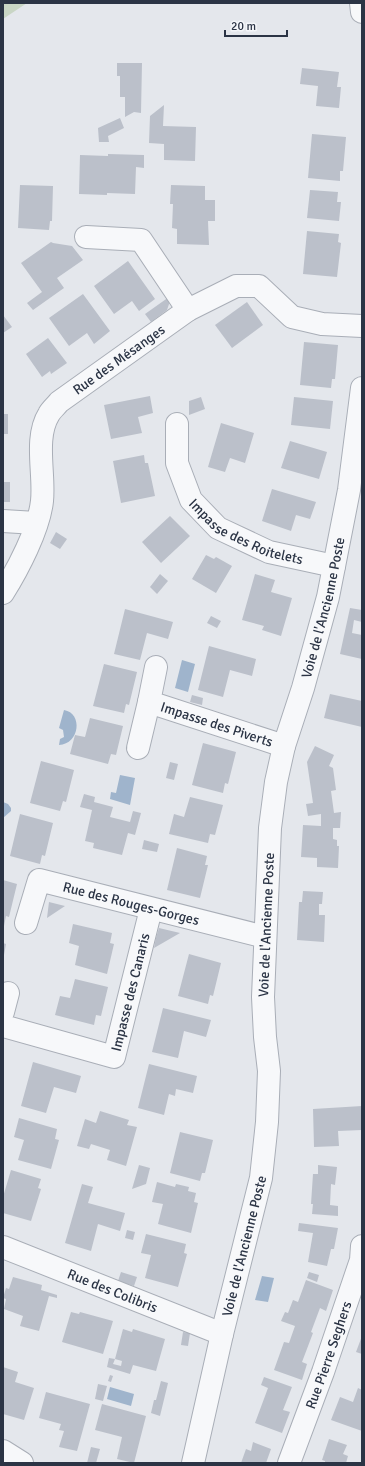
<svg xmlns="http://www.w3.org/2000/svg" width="365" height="1466" viewBox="0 0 365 1466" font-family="Signika,sans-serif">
  <rect width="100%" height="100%" fill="#e4e7ec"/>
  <!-- green -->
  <polygon fill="#c9d6c5" points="3,3 27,3 3,19"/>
  <!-- water -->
  <g fill="#9fb4cc">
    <polygon points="182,660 195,664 188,692 175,688"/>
    <path d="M64,710c19,3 16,34 -5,35l1,-6 4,-2 -1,-7 -4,-2z"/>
    <polygon points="120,775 135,778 130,805 110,799 111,792 116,793"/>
    <polygon points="3,802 8,804 11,808 11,811 3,818"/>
    <polygon points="262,1276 274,1278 268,1302 255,1300"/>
    <polygon points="110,1387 134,1394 131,1406 107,1399"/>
  </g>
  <!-- building -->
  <g fill="#bbc0ca">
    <polygon points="117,63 142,63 141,113 134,112 125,117 125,97 120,97 120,76 117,76"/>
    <polygon points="302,68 339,72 337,87 341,87 339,108 316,106 318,86 300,84"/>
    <polygon points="164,105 163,126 196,127 195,161 164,160 164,144 149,143 150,116"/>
    <polygon points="120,118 124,128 108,136 109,142 99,142 98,128"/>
    <polygon points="312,134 346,137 343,171 340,171 340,181 308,178"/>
    <polygon points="108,154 144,155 144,168 136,167 135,194 107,193 107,195 79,194 80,155 108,156"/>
    <polygon points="20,185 53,186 52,221 50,221 49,230 18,228"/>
    <polygon points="171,185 205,186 205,200 215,200 215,221 208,221 209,245 177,244 177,229 172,228 173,204 170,204"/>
    <polygon points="310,190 338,192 337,202 341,202 339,221 307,218"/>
    <polygon points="307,231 339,234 338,242 341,243 337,277 303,274"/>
    <polygon points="51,242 53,243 72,246 83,260 57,278 64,288 33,310 27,303 42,292 21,263"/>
    <polygon points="128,261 155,299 139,311 132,301 114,314 94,286"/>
    <polygon points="83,294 110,331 94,344 87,333 69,346 49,318"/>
    <polygon points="169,297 169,304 167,310 151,322 145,314"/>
    <polygon points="247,302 263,325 232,348 215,325"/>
    <polygon points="3,315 12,327 3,333"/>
    <polygon points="48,338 67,363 51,374 50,371 42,377 26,354"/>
    <polygon points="304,342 338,345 335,379 332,379 331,388 300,385"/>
    <polygon points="150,396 153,413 138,417 142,433 111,439 104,405"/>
    <polygon points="201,397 205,409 189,415 189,401"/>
    <polygon points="294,397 333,401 330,429 291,425"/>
    <rect x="3" y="414" width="5" height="20"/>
    <polygon points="221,423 254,433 245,463 230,458 225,472 208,467"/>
    <polygon points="290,441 327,452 319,479 281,468"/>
    <polygon points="144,455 145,463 148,463 155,496 121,503 113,461"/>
    <rect x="3" y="482" width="7" height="20"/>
    <polygon points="272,489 316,502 310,519 296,515 291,531 262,521"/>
    <polygon points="170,516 190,536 161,563 142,542"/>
    <polygon points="56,532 67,539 60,549 50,543"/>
    <polygon points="206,555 214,559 216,557 232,566 216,593 192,579"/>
    <polygon points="160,574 168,581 157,594 150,587"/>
    <polygon points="255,574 275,580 271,592 292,598 281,636 262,630 264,626 242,620"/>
    <polygon points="350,608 362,610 362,622 354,620 352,633 362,635 362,659 340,654"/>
    <polygon points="125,609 173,622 168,639 147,633 140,660 114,654"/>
    <polygon points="211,616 221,621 217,628 207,623"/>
    <polygon points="209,646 256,659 252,676 230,670 223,697 198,690"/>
    <polygon points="104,664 137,672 129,705 126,704 124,713 93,706"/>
    <polygon points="330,694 362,701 362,727 324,718"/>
    <polygon points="192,695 203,698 202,705 190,702"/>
    <polygon points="90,718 123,726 116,755 111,754 108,764 70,754 75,735 85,737"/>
    <polygon points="203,743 236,752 228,784 225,783 223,793 192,785"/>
    <polygon points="315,746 334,755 329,766 333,768 336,790 331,791 334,813 341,812 340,828 333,828 333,839 337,840 337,846 339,846 338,868 317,867 317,858 301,857 303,825 321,826 321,814 308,816 306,804 313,803 307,762"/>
    <polygon points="41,761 74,770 66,802 63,801 60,811 30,803"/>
    <polygon points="170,762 178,764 174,780 166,778"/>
    <polygon points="84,794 95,797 94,802 113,807 110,817 130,822 133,811 141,813 135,835 128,833 122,855 93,848 94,843 85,841 92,810 80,807"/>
    <polygon points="190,797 223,805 215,835 210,834 208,843 169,834 174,814 184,817"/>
    <polygon points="20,814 53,823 45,856 42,855 40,864 10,856"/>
    <polygon points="144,840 159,844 157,852 142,849"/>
    <polygon points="177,848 207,856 205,865 208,865 200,898 167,890"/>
    <polygon points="3,880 17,884 9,917 6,916 4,926"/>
    <polygon points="303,891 323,892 322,904 319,904 319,915 325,915 324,942 297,940 299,902 302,902"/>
    <polygon points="49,902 65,906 47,918"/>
    <polygon points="73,924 112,933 110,943 114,944 107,974 75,965 79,946 69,943"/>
    <polygon points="159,928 180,933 154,948 156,938"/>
    <polygon points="3,943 6,944 4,955 3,955"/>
    <polygon points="189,954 221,963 213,996 210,995 208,1004 178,996"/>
    <polygon points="75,979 108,987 101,1016 96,1015 94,1025 55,1015 60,996 70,998"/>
    <polygon points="163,1008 211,1020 206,1037 184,1031 178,1058 152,1052"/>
    <polygon points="33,1062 81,1076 76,1093 54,1087 46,1113 21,1106"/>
    <polygon points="149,1064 197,1076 193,1093 176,1089 175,1096 169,1094 164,1115 138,1108"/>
    <polygon points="362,1106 362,1130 338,1131 339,1146 314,1147 313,1109"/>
    <polygon points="100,1111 129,1120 127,1125 137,1127 126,1166 107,1160 110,1150 91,1144 89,1149 77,1146 85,1119 96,1123"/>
    <polygon points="19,1118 57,1129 55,1139 59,1140 51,1169 18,1160 24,1140 14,1137"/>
    <polygon points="180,1132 213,1140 205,1173 202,1173 200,1181 170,1173"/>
    <polygon points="139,1165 150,1168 146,1184 132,1189"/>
    <polygon points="318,1165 337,1167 335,1185 331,1184 330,1205 338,1206 338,1216 312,1214 313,1204 311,1204 313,1174 318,1174"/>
    <polygon points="11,1170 41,1179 38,1188 41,1189 31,1221 3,1213 3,1197"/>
    <polygon points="157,1182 175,1187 176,1184 189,1187 188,1191 196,1193 194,1202 198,1203 191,1233 158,1224 163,1204 152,1202"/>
    <polygon points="82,1184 93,1187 88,1203 125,1213 120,1231 98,1224 91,1251 65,1243"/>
    <polygon points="299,1223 338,1228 334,1249 331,1249 327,1266 308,1262 313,1233 298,1231"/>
    <polygon points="127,1230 135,1232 133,1240 125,1238"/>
    <polygon points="146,1234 186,1244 184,1253 187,1254 178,1287 145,1278 151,1255 141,1253"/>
    <polygon points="121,1272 137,1277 134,1286 118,1281"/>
    <polygon points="309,1272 319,1275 317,1282 307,1278"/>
    <polygon points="13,1277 42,1285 41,1290 57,1295 57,1298 49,1296 39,1331 20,1326 23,1316 4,1309 6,1299 3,1298 6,1288 9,1289"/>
    <polygon points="306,1280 333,1290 326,1311 320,1308 311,1332 313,1333 302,1362 307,1364 302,1380 274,1370 284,1342 289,1343 295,1326 281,1321 285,1312 288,1313 293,1300 298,1302"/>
    <polygon points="71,1312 79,1314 80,1312 113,1321 103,1354 62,1342"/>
    <polygon points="123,1329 132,1332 133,1329 165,1339 156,1371 133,1365 130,1374 107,1367 109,1358 115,1359 113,1364 121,1366 122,1361 115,1359"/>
    <polygon points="183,1332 190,1333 188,1346 181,1345"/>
    <polygon points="362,1336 362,1354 356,1352"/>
    <polygon points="3,1367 18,1372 15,1382 34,1388 24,1420 3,1414"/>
    <polygon points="110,1375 113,1376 111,1382 108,1381"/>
    <polygon points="264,1377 292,1387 283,1410 290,1412 282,1433 255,1423 268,1388 261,1385"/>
    <polygon points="161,1381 168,1383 160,1416 151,1413 154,1400 156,1400"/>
    <polygon points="98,1384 107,1386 103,1401 95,1399"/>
    <polygon points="358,1388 362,1390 362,1431 331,1420 340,1397 353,1402"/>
    <polygon points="46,1392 90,1404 77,1451 59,1447 64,1431 59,1430 61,1424 39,1418"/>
    <polygon points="102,1404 146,1416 134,1463 117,1459 122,1437 95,1430"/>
    <polygon points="329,1439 347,1445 343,1454 348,1456 346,1463 325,1463 325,1461 322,1460"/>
    <polygon points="253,1442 271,1449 266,1463 241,1463 246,1449 251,1451"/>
    <polygon points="91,1447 100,1449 96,1463 87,1463"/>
  </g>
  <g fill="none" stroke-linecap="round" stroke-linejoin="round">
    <defs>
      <g id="street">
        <polyline points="361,3 362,12"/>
        <polyline points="86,237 141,240 188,310"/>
        <path id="s1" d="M177,424v39l14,37 27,28 51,24 65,14"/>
        <polyline points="3,521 36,523"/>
        <path id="s2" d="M3,593c15,-24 36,-64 39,-92 3,-27 -8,-63 7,-87 2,-4 7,-8 10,-12l129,-92 48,-24h23l33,31 30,7 40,2"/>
        <path id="s3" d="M156,667l-7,35 135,44"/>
        <polyline points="138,748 149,702"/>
        <path id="s4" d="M26,923l13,-43 226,57"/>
        <polyline points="3,1012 8,993"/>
        <path id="s5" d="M3,1026l111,31 37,-148"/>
        <path id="s6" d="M3,1247l219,87"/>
        <polyline points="3,1451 22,1463"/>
        <path id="s7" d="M193,1463l29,-129 39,-156 6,-56 2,-51 -4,-34 -2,-40 7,-169 6,-46 8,-36 19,-58 25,-91 21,-107 13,-102"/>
        <path id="s8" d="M289,1463l34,-91 38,-112 1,-14"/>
      </g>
    </defs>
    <!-- street casing -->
    <use href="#street" stroke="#a9aeb7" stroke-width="24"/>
    <!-- street -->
    <use href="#street" stroke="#f7f8fa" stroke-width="22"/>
  </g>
  <g text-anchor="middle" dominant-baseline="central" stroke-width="3" stroke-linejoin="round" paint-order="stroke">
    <!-- street labels -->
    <g font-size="14" fill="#2b3445" stroke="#f4f6f9">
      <text stroke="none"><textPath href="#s2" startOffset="278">Rue des Mésanges</textPath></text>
      <text stroke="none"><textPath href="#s1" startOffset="144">Impasse des Roitelets</textPath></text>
      <text stroke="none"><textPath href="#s7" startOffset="871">Voie de l'Ancienne Poste</textPath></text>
      <text stroke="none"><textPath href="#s3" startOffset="107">Impasse des Piverts</textPath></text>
      <text stroke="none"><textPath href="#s4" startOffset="140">Rue des Rouges-Gorges</textPath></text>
      <text stroke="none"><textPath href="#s7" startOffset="547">Voie de l'Ancienne Poste</textPath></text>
      <text stroke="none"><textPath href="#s5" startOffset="182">Impasse des Canaris</textPath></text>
      <text stroke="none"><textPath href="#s7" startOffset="223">Voie de l'Ancienne Poste</textPath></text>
      <text stroke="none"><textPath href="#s6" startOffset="118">Rue des Colibris</textPath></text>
      <text stroke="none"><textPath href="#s8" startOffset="115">Rue Pierre Seghers</textPath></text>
    </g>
  </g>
  <!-- border -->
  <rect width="365" height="1466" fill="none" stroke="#2b3445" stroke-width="8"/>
  <!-- scale -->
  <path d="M225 30v6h62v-6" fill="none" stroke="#2b3445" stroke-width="2"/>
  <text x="231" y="30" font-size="12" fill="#2b3445" stroke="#f4f6f9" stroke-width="3" paint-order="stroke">20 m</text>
</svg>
